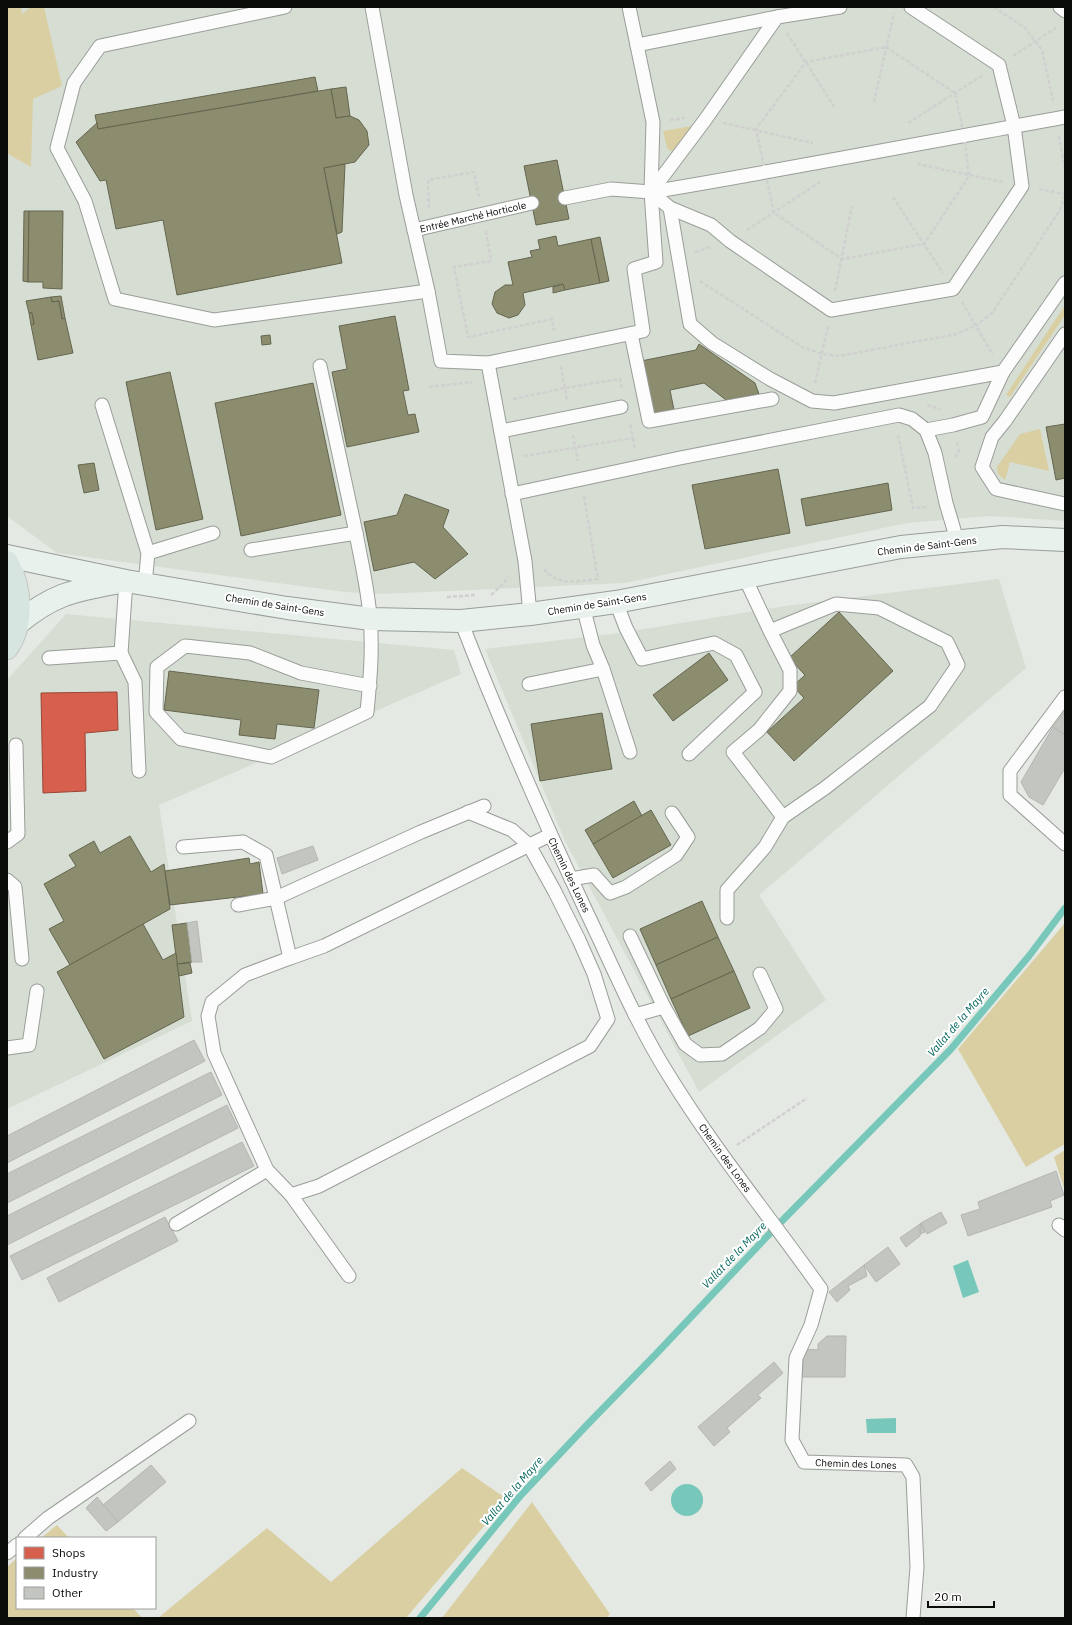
<svg xmlns="http://www.w3.org/2000/svg" width="1072" height="1625" viewBox="0 0 1072 1625" font-family="'IBM Plex Sans',sans-serif">
  <rect width="100%" height="100%" fill="#e4e9e3"/>
  <!-- built -->
  <g fill="#d6ded3">
    <polygon points="7,7 1065,7 1065,521 990,516 907,523 625,583 381,594 345,592 57,553 7,516"/>
    <polygon points="999,579 1026,668 759,895 826,1000 699,1092 565,841 485,649 620,633 785,606"/>
    <polygon points="66,614 454,650 461,674 159,805 192,1021 7,1109 7,680"/>
  </g>
  <!-- green -->
  <g fill="#d9cfa3">
    <polygon points="7,7 21,7 22,14 31,7 44,7 62,86 33,99 31,167 8,154"/>
    <polygon points="692,126 674,150 670,151 667,148 663,131"/>
    <polygon points="1065,305 1065,315 1010,397 1006,395"/>
    <polygon points="1040,429 1049,471 1010,462 1005,480 998,474 997,467 1020,434"/>
    <polygon points="1065,923 1065,1144 1026,1167 958,1049"/>
    <polygon points="1065,1150 1065,1191 1054,1157"/>
    <polygon points="462,1468 507,1499 406,1618 158,1618 267,1528 331,1582"/>
    <polygon points="532,1502 610,1614 606,1618 442,1618"/>
    <polygon points="57,1525 69,1538 41,1538"/>
    <polygon points="17,1558 17,1608 133,1608 142,1618 7,1618 7,1567"/>
  </g>
  <!-- water -->
  <g fill="#77c8ba">
    <polygon points="968,1260 979,1292 963,1298 953,1266"/>
    <polygon points="896,1418 896,1433 867,1433 866,1419"/>
    <circle cx="687" cy="1500" r="16"/>
  </g>
  <!-- shops -->
  <polygon fill="#d6604d" stroke="#994739" points="117,692 118,730 85,733 86,791 43,793 41,693"/>
  <!-- industry -->
  <g fill="#8c8c6e" stroke="#656650">
    <polygon points="315,77 318,91 98,129 95,115"/>
    <polygon points="346,87 350,116 336,118 331,89"/>
    <polygon points="331,89 336,118 350,116 359,120 367,131 369,145 355,162 324,168 342,263 177,295 163,220 116,229 106,180 100,181 76,142 97,123 98,129"/>
    <polygon points="557,160 569,219 536,225 524,166"/>
    <polygon points="345,164 342,232 337,234 324,168"/>
    <polygon points="24,211 29,211 28,282 23,281"/>
    <polygon points="29,211 63,211 62,289 43,288 43,282 28,282"/>
    <polygon points="556,236 558,246 591,239 600,283 565,290 563,284 523,293 525,305 518,315 509,318 497,313 492,304 495,292 505,285 513,285 508,262 532,257 530,251 540,249 538,240"/>
    <polygon points="600,237 609,281 600,283 591,239"/>
    <polygon points="563,284 565,290 553,293 553,287"/>
    <polygon points="61,296 65,318 62,319 59,301 52,302 51,297"/>
    <polygon points="51,297 52,302 59,301 62,319 65,318 73,353 38,360 31,325 34,324 32,313 29,313 26,301"/>
    <polygon points="29,313 32,313 34,324 31,325"/>
    <polygon points="395,316 409,390 403,391 408,415 415,414 419,432 347,447 332,372 347,369 339,326"/>
    <polygon points="270,335 271,344 262,345 261,336"/>
    <polygon points="699,344 755,383 759,394 726,400 704,383 670,390 674,410 651,414 641,361 696,350"/>
    <polygon points="170,372 203,519 156,530 126,382"/>
    <polygon points="313,383 341,515 241,536 215,403"/>
    <polygon points="1065,424 1065,478 1056,480 1046,427"/>
    <polygon points="94,463 99,490 84,493 78,465"/>
    <polygon points="778,469 790,533 705,549 692,485"/>
    <polygon points="888,483 892,510 806,526 801,499"/>
    <polygon points="405,494 449,510 443,527 468,554 435,579 414,562 374,571 364,522 397,515"/>
    <polygon points="839,612 893,671 794,761 767,732 804,698 793,686 805,675 789,658"/>
    <polygon points="709,653 728,680 673,721 653,695"/>
    <polygon points="169,671 319,690 314,728 277,724 275,739 239,735 241,720 164,710"/>
    <polygon points="602,713 612,769 540,781 531,724"/>
    <polygon points="634,801 642,816 593,844 585,830"/>
    <polygon points="651,810 671,845 613,878 593,844"/>
    <polygon points="130,836 151,872 164,864 170,909 70,965 49,929 64,921 44,884 76,866 69,855 94,841 100,853"/>
    <polygon points="249,858 250,864 259,862 263,894 170,905 165,871"/>
    <polygon points="702,901 718,937 656,965 640,929"/>
    <polygon points="187,923 192,962 177,964 172,925"/>
    <polygon points="143,924 163,960 176,953 184,1017 104,1059 57,972"/>
    <polygon points="718,937 734,971 671,999 656,965"/>
    <polygon points="190,963 192,973 179,976 177,964"/>
    <polygon points="734,971 750,1008 688,1036 671,999"/>
  </g>
  <g fill="none" stroke-linecap="round" stroke-linejoin="round">
    <!-- stream -->
    <polyline stroke="#77c8ba" stroke-width="7" points="420,1618 521,1495 585,1427 657,1353 775,1228 951,1049 1029,956 1065,908"/>
  </g>
  <!-- building -->
  <g fill="#c2c5c0" stroke="#b4b6b2">
    <polygon points="1065,711 1065,735 1053,727"/>
    <polygon points="1053,727 1065,735 1065,768 1043,805 1029,797 1021,782"/>
    <polygon points="313,846 318,860 282,874 277,858"/>
    <polygon points="197,921 202,962 192,962 187,923"/>
    <polygon points="194,1040 205,1061 7,1163 7,1136"/>
    <polygon points="211,1072 222,1095 7,1203 7,1174"/>
    <polygon points="227,1105 238,1128 7,1245 7,1216"/>
    <polygon points="242,1142 254,1166 22,1280 10,1256"/>
    <polygon points="1056,1171 1064,1195 1050,1201 1052,1207 968,1236 961,1215 980,1209 978,1202"/>
    <polygon points="941,1212 947,1223 927,1234 921,1223"/>
    <polygon points="165,1217 178,1241 59,1302 47,1278"/>
    <polygon points="921,1223 925,1232 920,1234 920,1224"/>
    <polygon points="920,1224 920,1236 906,1247 900,1238"/>
    <polygon points="888,1247 900,1264 876,1282 864,1265"/>
    <polygon points="864,1265 867,1276 848,1286 850,1290 837,1302 829,1292"/>
    <polygon points="827,1336 846,1336 845,1377 802,1377 804,1349 818,1350 818,1344"/>
    <polygon points="774,1362 783,1373 758,1395 761,1398 727,1428 730,1432 714,1446 698,1427"/>
    <polygon points="670,1461 676,1469 651,1491 645,1483"/>
    <polygon points="151,1465 166,1482 118,1522 103,1505"/>
    <polygon points="97,1497 118,1522 106,1531 86,1508"/>
  </g>
  <g fill="none" stroke-linecap="round" stroke-linejoin="round">
    <defs>
      <g id="lane">
        <polyline points="285,7 100,46 74,83 57,148 85,201 115,299 214,320 428,291"/>
        <polyline points="372,7 406,195 428,291 441,361 488,363 643,331 634,269 656,262 651,192 653,122 629,7"/>
        <path d="M911,7l88,58 15,61 8,60 -69,103 -122,21 -101,-69 -19,-16 -41,-17 -19,-16c138,-23 276,-50 414,-75"/>
        <polyline points="1060,7 1065,11"/>
        <polyline points="637,45 777,17"/>
        <polyline points="565,198 611,189 651,192 705,120 777,17 840,7"/>
        <polyline points="670,208 690,324 712,343 770,379 812,401 834,403 1003,372 1065,283"/>
        <polyline points="414,230 532,203"/>
        <polyline points="631,334 649,421 772,399"/>
        <polyline points="1065,334 1005,421 992,437 982,467 996,489 1065,504"/>
        <polyline points="488,363 525,561 530,614"/>
        <polyline points="320,366 356,533"/>
        <polyline points="102,405 148,553 145,584"/>
        <polyline points="926,430 935,453 946,503 957,540"/>
        <polyline points="501,431 621,407"/>
        <polyline points="512,494 680,458 899,415 912,419 926,430 953,425 982,417 1003,372"/>
        <path d="M251,550l105,-17c5,28 12,56 14,84 3,32 0,64 -3,95l-96,45 -90,-18 -25,-27 1,-45 28,-21 65,7 51,20 69,13"/>
        <polyline points="148,553 213,533"/>
        <polyline points="745,578 770,631 836,604 879,608 947,642 958,665 930,706 825,788 783,817 733,752 759,730 790,691 790,670 770,631"/>
        <polyline points="616,602 626,628 642,659 714,643 736,655 755,692 689,754"/>
        <path d="M461,621c38,99 81,196 126,292 26,54 49,110 81,161 46,75 102,143 153,215l-10,36 -15,33 -4,82 12,22 102,3 7,12 4,90 -4,51"/>
        <polyline points="121,653 135,682 139,771"/>
        <polyline points="49,658 121,653 126,581"/>
        <polyline points="603,669 630,752"/>
        <polyline points="529,684 603,669 593,645 583,606"/>
        <polyline points="1065,697 1010,771 1010,795 1065,844"/>
        <polyline points="7,842 18,834 16,745"/>
        <polyline points="183,847 243,842 266,855 290,958 245,975 212,1002 208,1016 214,1053 267,1170 291,1195 349,1276"/>
        <polyline points="571,879 594,875 610,893 626,887 676,855 688,837 672,813"/>
        <polyline points="7,880 15,887 22,959"/>
        <polyline points="238,905 276,898 421,832 484,806"/>
        <polyline points="727,918 727,890 765,847 783,817"/>
        <polyline points="630,936 664,1007"/>
        <polyline points="290,958 324,946 550,835"/>
        <polyline points="635,1015 664,1007 685,1044 700,1055 722,1054 760,1028 776,1009 760,974"/>
        <polyline points="7,1048 29,1045 37,991"/>
        <polyline points="291,1195 319,1186 590,1046 608,1019 594,974 579,940 555,892 529,845 512,830 468,812"/>
        <polyline points="176,1224 267,1170"/>
        <polyline points="1059,1225 1065,1230"/>
        <polyline points="25,1538 48,1518 189,1421"/>
        <polyline points="7,1553 17,1545"/>
      </g>
      <g id="secondary">
        <polyline points="7,556 126,581 287,608 371,619 461,621 530,614 616,602 901,547 1003,537 1065,540"/>
        <path d="M17,624c35,-29 54,-33 98,-41"/>
      </g>
      <path id="primary" d="M7,562c14,25 17,61 0,86"/>
    </defs>
    <!-- lane casing -->
    <use href="#lane" stroke="#9a9d99" stroke-width="15"/>
    <!-- secondary casing -->
    <use href="#secondary" stroke="#9a9d99" stroke-width="24"/>
    <!-- primary casing -->
    <use href="#primary" stroke="#c4c6c3" stroke-width="24"/>
    <!-- path -->
    <g stroke="#cfd0cf" stroke-width="2.5" stroke-dasharray="4 2" stroke-linecap="butt">
      <polyline points="994,7 1025,28 1042,50 1053,101"/>
      <polyline points="787,33 835,108"/>
      <polygon points="886,47 955,93 964,135 969,176 924,244 842,259 774,213 756,129 806,62"/>
      <polyline points="1013,56 1057,27"/>
      <polyline points="874,102 894,13"/>
      <polyline points="670,120 685,118"/>
      <polyline points="723,123 813,143"/>
      <polyline points="908,123 983,75"/>
      <polyline points="1059,136 1065,171"/>
      <polyline points="917,164 1003,182"/>
      <polyline points="1039,189 1065,194"/>
      <polyline points="893,197 943,273"/>
      <polyline points="429,208 428,180 474,172 479,197"/>
      <polyline points="747,230 820,182"/>
      <polyline points="486,231 491,261 454,267 468,337 552,319 554,331"/>
      <polyline points="695,252 710,247"/>
      <polyline points="700,281 802,347 822,354 839,356 957,334 977,325 992,313 1060,210 1065,196"/>
      <polyline points="835,291 852,206"/>
      <polyline points="962,302 993,355"/>
      <polyline points="561,366 567,400"/>
      <polyline points="815,383 828,326"/>
      <polyline points="429,387 472,382"/>
      <polyline points="513,399 565,388 620,379 622,389"/>
      <polyline points="927,405 940,409"/>
      <polyline points="573,435 578,461"/>
      <polyline points="898,435 913,508 928,507"/>
      <polyline points="633,438 635,449"/>
      <polyline points="524,456 633,438 630,423"/>
      <polyline points="955,457 959,452 957,442"/>
      <path d="M544,569c15,18 33,12 54,10l-14,-83"/>
      <polyline points="491,595 503,584 508,577"/>
      <polyline points="447,597 476,595"/>
      <polyline points="737,1145 807,1098"/>
    </g>
    <!-- lane -->
    <use href="#lane" stroke="#fbfcfb" stroke-width="13"/>
    <!-- secondary -->
    <use href="#secondary" stroke="#e9f1ed" stroke-width="22"/>
    <!-- primary -->
    <use href="#primary" stroke="#d7e5e0" stroke-width="22"/>
  </g>
  <g text-anchor="middle" dominant-baseline="central" stroke-width="4" stroke-linejoin="round" paint-order="stroke">
    <!-- street labels -->
    <g font-size="10" fill="#0a0c09" stroke="#fff">
      <text transform="translate(473 217) rotate(-13)">Entrée Marché Horticole</text>
      <text transform="translate(927 546) rotate(-7)">Chemin de Saint-Gens</text>
      <text transform="translate(597 604) rotate(-9)">Chemin de Saint-Gens</text>
      <text transform="translate(275 605) rotate(9)">Chemin de Saint-Gens</text>
      <text transform="translate(569 875) rotate(64)">Chemin des Lones</text>
      <text transform="translate(725 1158) rotate(54)">Chemin des Lones</text>
      <text transform="translate(856 1464) rotate(2)">Chemin des Lones</text>
    </g>
    <!-- water labels -->
    <g font-size="11" font-style="italic" fill="#05675b" stroke="#fff">
      <text transform="translate(958 1022) rotate(-49)">Vallat de la Mayre</text>
      <text transform="translate(734 1255) rotate(-46)">Vallat de la Mayre</text>
      <text transform="translate(512 1491) rotate(-49)">Vallat de la Mayre</text>
    </g>
  </g>
  <!-- border -->
  <rect width="1072" height="1625" fill="none" stroke="#0a0c09" stroke-width="16"/>
  <!-- legend -->
  <rect x="16" y="1537" width="140" height="72" fill="#ffffff" stroke="#9d9e9d"/>
  <rect x="24" y="1547" width="20" height="12" fill="#d6604d" stroke="#9d9e9d"/>
  <text x="52" y="1557" font-size="12" fill="#0a0c09">Shops</text>
  <rect x="24" y="1567" width="20" height="12" fill="#8c8c6e" stroke="#9d9e9d"/>
  <text x="52" y="1577" font-size="12" fill="#0a0c09">Industry</text>
  <rect x="24" y="1587" width="20" height="12" fill="#c2c5c0" stroke="#9d9e9d"/>
  <text x="52" y="1597" font-size="12" fill="#0a0c09">Other</text>
  <!-- scale -->
  <path d="M928 1601v6h66v-6" fill="none" stroke="#0a0c09" stroke-width="2"/>
  <text x="934" y="1601" font-size="12" fill="#0a0c09" stroke="#ffffff" stroke-width="3" paint-order="stroke">20 m</text>
</svg>
